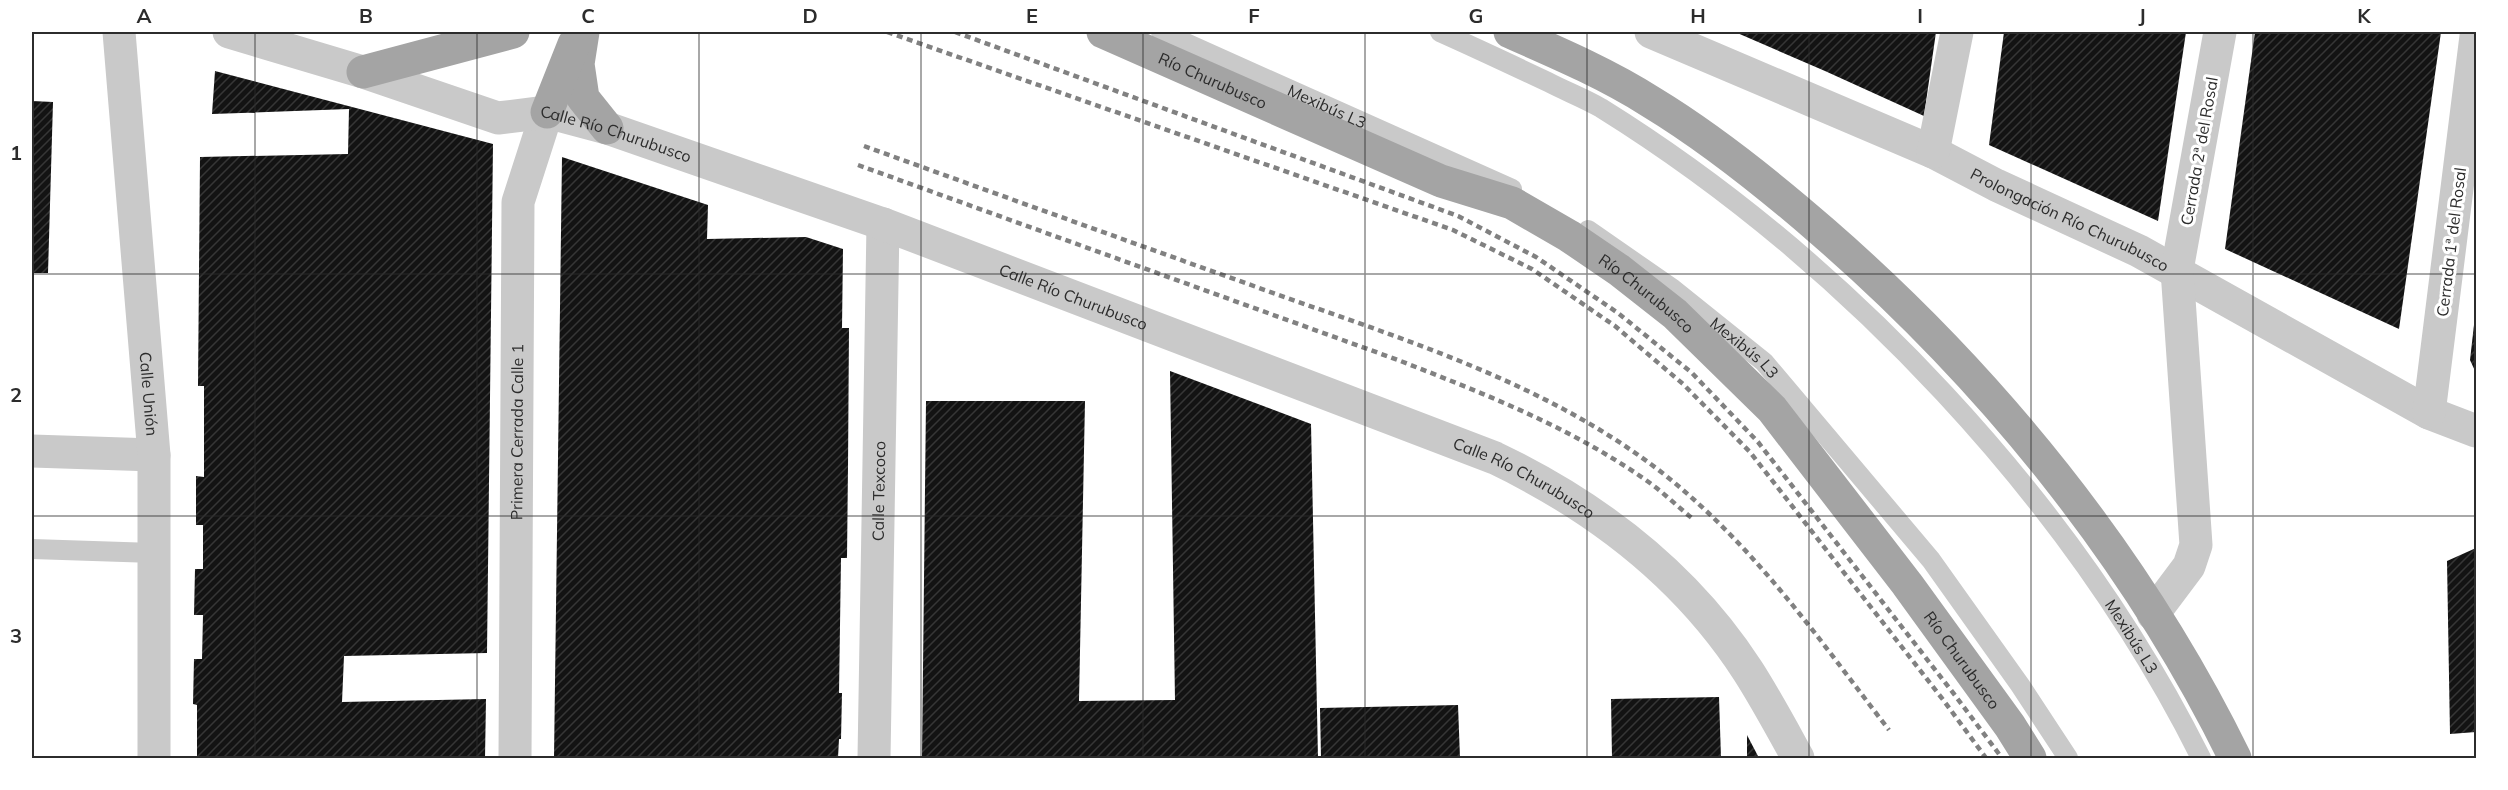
<svg xmlns="http://www.w3.org/2000/svg" width="2508" height="790" viewBox="0 0 2508 790" font-family="Mulish,sans-serif">
  <defs>
    <pattern id="building-hatch" width="6" height="6" patternUnits="userSpaceOnUse" patternTransform="scale(1.5)"><rect width="6" height="6" fill="#131313"/><path d="M-1 1l2-2M0 6l6-6M5 7l2-2" fill="none" stroke="#363636"/></pattern>
  </defs>
  <rect width="100%" height="100%" fill="#fff"/>
  <!-- building -->
  <g fill="url(#building-hatch)">
    <polygon points="1735,32 1936,32 1924,116 1825,71"/>
    <polygon points="2004,32 2186,32 2158,221 1989,145"/>
    <polygon points="2255,32 2441,32 2399,329 2225,249"/>
    <polygon points="215,71 493,144 487,653 344,656 342,702 486,699 485,758 197,758 197,705 193,704 194,659 202,659 203,615 194,615 195,569 203,569 203,525 196,525 196,476 204,477 204,386 198,386 200,157 348,154 349,109 212,114"/>
    <polygon points="32,101 53,102 48,273 32,273"/>
    <polygon points="562,157 708,205 707,239 806,237 843,249 842,328 849,328 848,466 847,558 841,558 839,693 842,693 841,739 839,739 838,758 554,758"/>
    <polygon points="2475,316 2476,316 2476,373 2470,360"/>
    <polygon points="1170,371 1311,424 1318,758 922,758 926,401 1085,401 1079,701 1175,700"/>
    <polygon points="2476,548 2476,732 2450,734 2447,561"/>
    <polygon points="1719,697 1721,758 1612,758 1611,699"/>
    <polygon points="1458,705 1460,758 1321,758 1320,708"/>
    <polygon points="1747,735 1759,758 1747,758"/>
  </g>
  <g fill="none" stroke-linecap="round" stroke-linejoin="round">
    <!-- service -->
    <g stroke="#c9c9c9" stroke-width="20">
      <path id="s1" d="M1161,32l351,157"/>
      <path id="s2" d="M1440,32c36,16 72,33 108,50 17,9 36,16 53,26 244,152 471,392 600,650"/>
      <path id="s3" d="M1588,230l85,59 91,73 167,198 89,125 48,73"/>
      <polyline points="32,549 154,553"/>
    </g>
    <!-- minor -->
    <g stroke="#c9c9c9" stroke-width="33">
      <path id="s4" d="M1651,32l282,120 63,33 143,66 290,162 47,18"/>
      <polyline points="1933,152 1957,32"/>
      <polyline points="2429,413 2476,36"/>
      <polyline points="32,451 154,455"/>
      <polyline points="2153,614 2189,566 2196,545 2177,270 2220,32"/>
      <path id="s5" d="M515,758l3,-556 29,-90"/>
      <path id="s6" d="M874,758l9,-534"/>
    </g>
    <!-- tertiary -->
    <g stroke="#c9c9c9" stroke-width="33">
      <path id="s7" d="M119,32l35,423v303"/>
      <path id="s8" d="M229,32l134,40 135,46 49,-6 60,16 276,96 612,234c102,49 191,117 253,213 18,28 34,58 50,87"/>
    </g>
    <!-- primary -->
    <g stroke="#a4a4a4" stroke-width="33">
      <polyline points="583,32 578,64 583,98 607,128"/>
      <path id="s9" d="M1103,32l338,149 71,22 57,33 50,34 56,44 97,95 135,175 103,142 20,32"/>
      <path d="M1510,32c48,21 97,42 141,70 61,37 118,83 172,130 168,146 314,326 412,526"/>
      <polyline points="363,72 513,32"/>
      <polyline points="547,112 574,44"/>
    </g>
    <!-- rail -->
    <g stroke="#818181" stroke-width="4.5" stroke-dasharray="6 4.5" stroke-linecap="butt">
      <polyline points="887,32 1453,230 1532,269 1615,326 1683,384 1750,452 1944,701 1986,758"/>
      <polyline points="955,32 1458,216 1536,257 1618,313 1692,373 1758,442 1954,694 2002,758"/>
      <path d="M864,146c138,50 275,99 412,148 135,48 275,91 389,181 92,74 153,163 224,255"/>
      <path d="M858,165l540,195c87,34 175,68 252,123 15,11 28,24 42,35"/>
    </g>
  </g>
  <!-- grid -->
  <path fill="none" stroke="#2c2c2c" stroke-width="1.5" stroke-opacity="0.55" d="M255,32v726M477,32v726M699,32v726M921,32v726M1143,32v726M1365,32v726M1587,32v726M1809,32v726M2031,32v726M2253,32v726M32,274h2444M32,516h2444"/>
  <g text-anchor="middle" dominant-baseline="central" stroke-width="6" stroke-linejoin="round" paint-order="stroke">
    <!-- street labels -->
    <g font-size="16" fill="#2c2c2c" stroke="#fff">
      <text stroke="none"><textPath href="#s9" startOffset="120">Río Churubusco</textPath></text>
      <text stroke="none"><textPath href="#s1" startOffset="182">Mexibús L3</textPath></text>
      <text stroke="none"><textPath href="#s8" startOffset="404">Calle Río Churubusco</textPath></text>
      <text transform="translate(2199 151) rotate(-80)">Cerrada 2ª del Rosal</text>
      <text stroke="none"><textPath href="#s4" startOffset="459">Prolongación Río Churubusco</textPath></text>
      <text transform="translate(2451 242) rotate(-83)">Cerrada 1ª del Rosal</text>
      <text stroke="none"><textPath href="#s9" startOffset="606">Río Churubusco</textPath></text>
      <text stroke="none"><textPath href="#s8" startOffset="890">Calle Río Churubusco</textPath></text>
      <text stroke="none"><textPath href="#s3" startOffset="196">Mexibús L3</textPath></text>
      <text stroke="none"><textPath href="#s7" startOffset="363">Calle Unión</textPath></text>
      <text stroke="none"><textPath href="#s5" startOffset="326">Primera Cerrada Calle 1</textPath></text>
      <text stroke="none"><textPath href="#s8" startOffset="1376">Calle Río Churubusco</textPath></text>
      <text stroke="none"><textPath href="#s6" startOffset="267">Calle Texcoco</textPath></text>
      <text stroke="none"><textPath href="#s2" startOffset="933">Mexibús L3</textPath></text>
      <text stroke="none"><textPath href="#s9" startOffset="1092">Río Churubusco</textPath></text>
    </g>
  </g>
  <!-- border -->
  <rect width="2508" height="790" fill="none" stroke="#ffffff" stroke-width="66"/>
  <rect x="33" y="33" width="2442" height="724" fill="none" stroke="#2c2c2c" stroke-width="2"/>
  <g font-size="20" text-anchor="middle" font-weight="bold" fill="#2c2c2c">
    <text x="144" y="23">A</text>
    <text x="366" y="23">B</text>
    <text x="588" y="23">C</text>
    <text x="810" y="23">D</text>
    <text x="1032" y="23">E</text>
    <text x="1254" y="23">F</text>
    <text x="1476" y="23">G</text>
    <text x="1698" y="23">H</text>
    <text x="1920" y="23">I</text>
    <text x="2142" y="23">J</text>
    <text x="2364" y="23">K</text>
    <text x="16" y="160">1</text>
    <text x="16" y="402">2</text>
    <text x="16" y="643">3</text>
  </g>
</svg>
